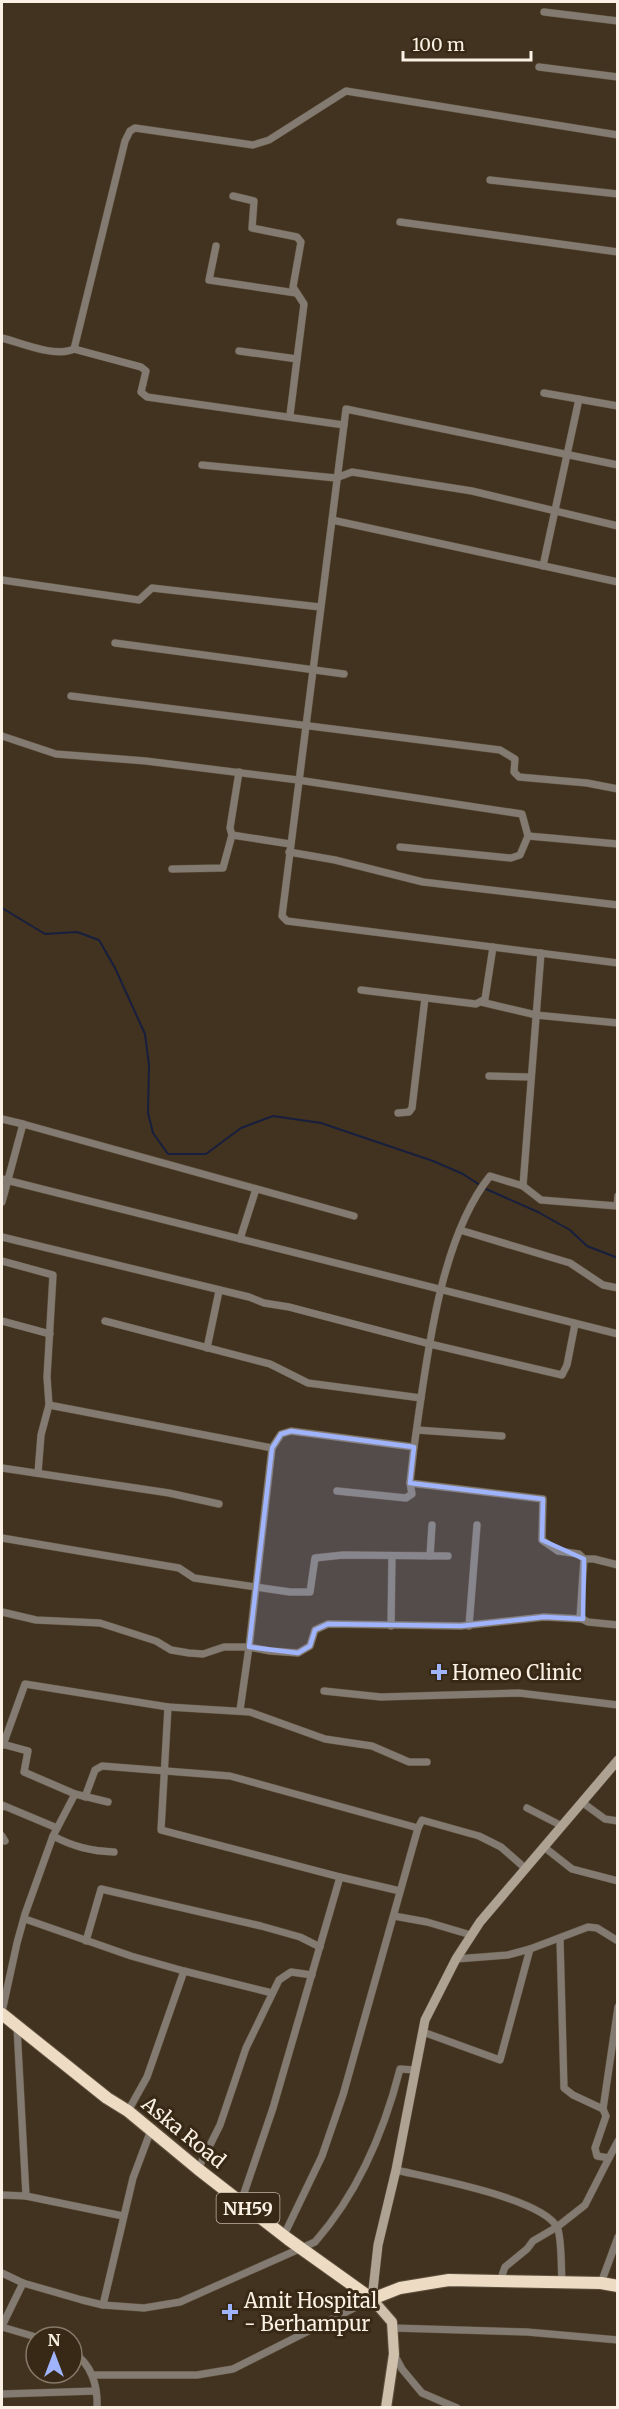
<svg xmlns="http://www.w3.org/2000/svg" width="619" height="2409" viewBox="0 0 619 2409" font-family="Merriweather,serif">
  <rect width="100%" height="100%" fill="#41331f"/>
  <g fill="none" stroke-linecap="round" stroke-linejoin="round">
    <!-- stream -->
    <polyline stroke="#181e3d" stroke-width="2" points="2,908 45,934 77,932 99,940 115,968 145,1034 149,1065 148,1113 153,1133 168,1154 206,1154 241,1128 273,1116 321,1123 433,1161 463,1174 486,1189 538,1212 570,1230 587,1246 618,1258"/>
    <defs>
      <g id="street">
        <polyline points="544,12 618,21"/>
        <polyline points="539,67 618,77"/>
        <polyline points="490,180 618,194"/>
        <polyline points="233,196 254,201 252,228 297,237 301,242 293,287 304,304 297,359"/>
        <polyline points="400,222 618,252"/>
        <polyline points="216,246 209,280 296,293"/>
        <path d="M2,338c20,5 53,20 72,11l67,18 5,4 -5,21 6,5 197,28"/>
        <polyline points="74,349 125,141 130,131 135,128 253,145 269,140 346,91 618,135"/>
        <polyline points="239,351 297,359 290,415"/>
        <polyline points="544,393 618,406"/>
        <polyline points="202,465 336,478 352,472 472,491 618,526"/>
        <polyline points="618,465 346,409 282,916 287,921 618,963"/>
        <polyline points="332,520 618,582"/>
        <polyline points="543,566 579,399"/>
        <polyline points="2,580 139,600 152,588 320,607"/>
        <polyline points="115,643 344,674"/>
        <polyline points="71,696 500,750 515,759 514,772 519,777 587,783 618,789"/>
        <polyline points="2,736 56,754 146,761 298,780 522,814 528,836 520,855 511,858 400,847"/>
        <polyline points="232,835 290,844"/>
        <polyline points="528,836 618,844"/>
        <polyline points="289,852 335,860 423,882 618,905"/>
        <polyline points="172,869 223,868 232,835 230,828 239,772"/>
        <polyline points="361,990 476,1004 485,999 493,947"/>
        <polyline points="481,1002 536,1015 618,1023"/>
        <polyline points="489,1076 531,1077"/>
        <polyline points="398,1113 409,1112 412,1108 425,998"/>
        <polyline points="2,1119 23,1124 2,1202"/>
        <polyline points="23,1124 354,1216"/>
        <polyline points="2,1179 618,1334"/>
        <polyline points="523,1186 541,953"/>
        <polyline points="460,1230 570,1263 603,1285 618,1288"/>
        <polyline points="2,1237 249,1297 264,1303 289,1307 430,1344 562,1375 567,1365 575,1324"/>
        <polyline points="240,1239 256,1189"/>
        <polyline points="2,1261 53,1275 47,1377 49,1405 41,1435 38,1473"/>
        <polyline points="2,1321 50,1334"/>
        <polyline points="105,1321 270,1364 308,1383 421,1398"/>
        <polyline points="207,1348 219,1291"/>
        <polyline points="49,1405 272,1448 249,1647 270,1651 298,1653 310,1646 315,1630 328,1624 461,1626 544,1617 583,1619"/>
        <polyline points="417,1430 502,1436"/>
        <path d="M414,1447c12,-81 24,-206 76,-271l33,10 18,14 76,6 1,-10"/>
        <polyline points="272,1448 281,1434 291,1431 414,1447 410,1483 543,1499 542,1540 558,1551 579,1554 584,1559 580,1618 588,1622 618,1625"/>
        <polyline points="2,1468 169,1493 219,1504"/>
        <polyline points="337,1491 406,1498 412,1494 410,1483"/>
        <polyline points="2,1538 179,1568 194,1578 290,1592 310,1592 315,1558 343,1555 448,1556"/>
        <polyline points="430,1556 432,1525"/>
        <polyline points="584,1559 594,1559 618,1565"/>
        <polyline points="2,1612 36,1620 100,1623 156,1641 171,1650 189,1653 203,1654 224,1647 249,1647 240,1710"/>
        <polyline points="391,1626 392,1556"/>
        <polyline points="469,1626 477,1525"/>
        <polyline points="324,1691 381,1697 519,1693 618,1705"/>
        <polyline points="168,1707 161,1830 340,1877"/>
        <polyline points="2,1744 28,1751 24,1772 75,1794 108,1802"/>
        <polyline points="3,1745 25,1684 168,1707 250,1712 325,1739 372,1746 409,1762 427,1762"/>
        <polyline points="85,1797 95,1770 102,1766 230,1776 418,1828"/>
        <polyline points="583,1803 605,1819 618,1821"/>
        <polyline points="2,1807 2,1805 57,1828"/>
        <polyline points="527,1808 560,1825"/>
        <polyline points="2,1836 5,1841"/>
        <path d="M53,1836c21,11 38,15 61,16"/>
        <polyline points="544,1847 572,1869 618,1881"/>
        <polyline points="394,1916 427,1922 471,1935"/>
        <polyline points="25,1919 131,1956 184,1971"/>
        <polyline points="560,1939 564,2088 573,2095 603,2109 606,2116 595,2148 597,2156 609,2158 618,2141"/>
        <polyline points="86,1941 101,1889 261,1926 300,1937 320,1947"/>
        <polyline points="456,1959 508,1955 530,1949 588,1927 597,1928 618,1941"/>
        <polyline points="3,2007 17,1943 25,1914 53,1836 75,1794"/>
        <polyline points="17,2027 26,2196"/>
        <polyline points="423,2032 500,2060 530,1949"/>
        <polyline points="603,2109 618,2007"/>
        <polyline points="128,2111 147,2077 184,1971 272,1993"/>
        <polyline points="198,2169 220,2125 246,2048 279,1980 291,1972 312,1975"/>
        <path d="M396,2170c34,8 145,28 161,57 5,9 4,44 5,55"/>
        <polyline points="2,2195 26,2196 123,2216"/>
        <polyline points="241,2202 273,2108 340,1877 400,1891"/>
        <polyline points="284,2235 322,2156 343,2095 418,1828 422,1820 479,1836 501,1847 526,1869"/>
        <path d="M2,2273l21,10 59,17 21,5 41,3 36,-6 135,-60c43,-49 69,-110 85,-173l15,1"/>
        <polyline points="500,2281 505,2267 527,2249 533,2241 557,2227 585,2205 609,2158"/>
        <polyline points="601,2283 618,2237"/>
        <polyline points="103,2305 133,2178 151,2130"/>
        <polyline points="2,2326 23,2283"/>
        <polyline points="2,2327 36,2337"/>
        <polyline points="393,2328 527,2332 618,2340"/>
        <path d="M72,2353c20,9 26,35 25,55"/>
        <polyline points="395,2356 402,2369 422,2393 457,2408"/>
        <polyline points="93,2375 197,2375 233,2369 372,2299"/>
        <polyline points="2,2394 96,2391"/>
      </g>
      <polyline id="secondary" points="372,2299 378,2245 396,2170 425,2020 456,1959 480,1922 618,1760"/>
      <polyline id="primary" points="372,2299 392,2322 394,2354 386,2408"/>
      <polyline id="highway" points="2,2014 107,2098 128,2111 198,2169 288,2239 372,2299 400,2288 449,2280 601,2283 618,2286"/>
    </defs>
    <!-- street casing -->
    <use href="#street" stroke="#5f513f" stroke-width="8"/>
    <!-- secondary casing -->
    <use href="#secondary" stroke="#5f513f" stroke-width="10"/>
    <!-- primary casing -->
    <use href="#primary" stroke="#5f513f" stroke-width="12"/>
    <!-- highway casing -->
    <use href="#highway" stroke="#5f513f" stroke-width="14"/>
    <!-- street -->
    <use href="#street" stroke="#837b71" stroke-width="7"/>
    <!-- secondary -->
    <use href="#secondary" stroke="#aea293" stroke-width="9"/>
    <!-- primary -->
    <use href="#primary" stroke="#cfc0ac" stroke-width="10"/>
    <!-- highway -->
    <use href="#highway" stroke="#eedbc3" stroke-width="12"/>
  </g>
  <!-- marked area -->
  <path fill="#a0b3fd" fill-opacity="0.2" stroke="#a0b3fd" stroke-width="4.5" stroke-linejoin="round" d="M291,1431l123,16 -4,36 133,16 -1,41 42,19 -1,60 -39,-2 -83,9 -133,-2 -13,6 -5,16 -12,7 -49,-6 23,-199 9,-14z"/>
  <!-- markers -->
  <g fill="#a0b3fd" stroke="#372915" stroke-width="2">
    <path d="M436 1663h6v6h6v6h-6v6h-6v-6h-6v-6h6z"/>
    <path d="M227 2303h6v6h6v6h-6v6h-6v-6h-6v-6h6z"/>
  </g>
  <g text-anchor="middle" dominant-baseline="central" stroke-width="6" stroke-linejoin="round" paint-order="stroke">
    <!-- shield labels -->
    <rect fill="#372915" stroke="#c0b5a6" stroke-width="1.5" x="216.5" y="2193" width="63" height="30" rx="4.5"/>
    <g font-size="18" font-weight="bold" fill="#faf1e4">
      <text x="248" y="2208">NH59</text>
    </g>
    <!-- poi labels -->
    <g font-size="20" fill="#faf1e4" stroke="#372915" text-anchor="start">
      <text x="452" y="1672">Homeo Clinic</text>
      <text x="244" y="2300">Amit Hospital<tspan x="244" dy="23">- Berhampur</tspan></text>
    </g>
    <!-- street labels -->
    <g font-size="20" fill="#faf1e4" stroke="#372915">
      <text transform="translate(184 2132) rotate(39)">Aska Road</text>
    </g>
  </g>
  <!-- border -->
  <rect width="619" height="2409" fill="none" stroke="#faf1e4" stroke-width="6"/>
  <!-- north arrow -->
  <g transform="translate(54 2355)"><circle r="28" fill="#372915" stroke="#857968" stroke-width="1.5"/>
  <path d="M0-4.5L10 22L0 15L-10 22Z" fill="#a0b3fd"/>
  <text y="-9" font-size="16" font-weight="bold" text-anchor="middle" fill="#faf1e4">N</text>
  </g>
  <!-- scale -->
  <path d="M403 51v9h128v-9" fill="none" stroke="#faf1e4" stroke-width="3"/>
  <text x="412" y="51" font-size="18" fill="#faf1e4" stroke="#372915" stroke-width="4.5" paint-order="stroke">100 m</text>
</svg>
